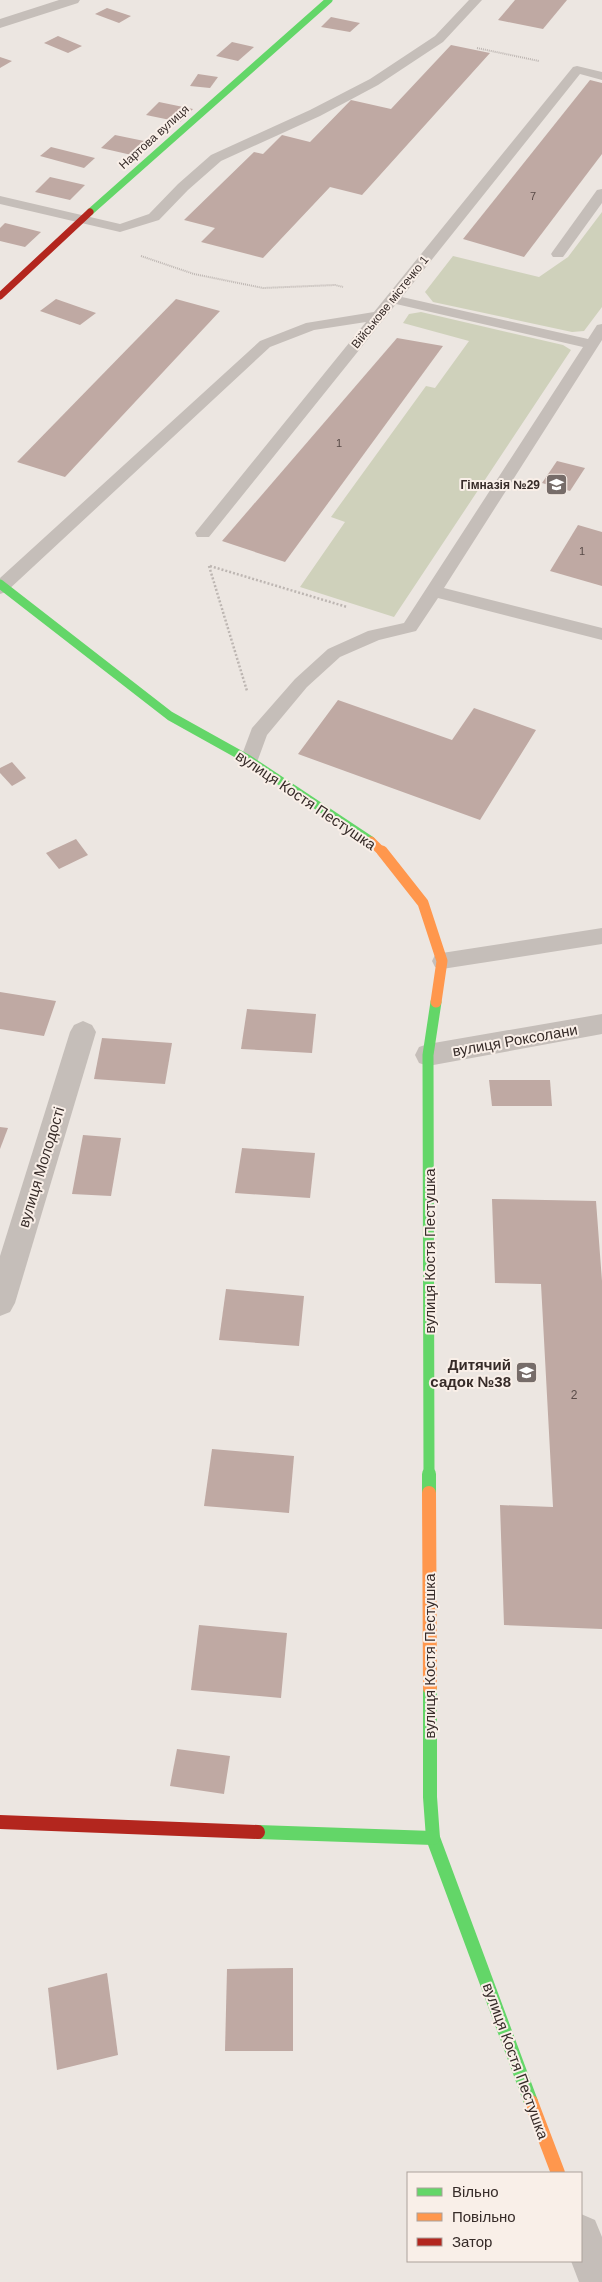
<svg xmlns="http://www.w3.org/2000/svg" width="602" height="2282" viewBox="0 0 602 2282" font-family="Helvetica,sans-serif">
  <rect width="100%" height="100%" fill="#ece6e1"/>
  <!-- green -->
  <g fill="#cfd1bb">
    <polygon points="602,212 602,307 584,331 572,332 433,302 425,292 453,256 539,277 568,257"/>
    <polygon points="421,312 563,345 571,350 394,617 300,587 345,522 331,517 426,386 435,388 469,341 403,323 409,314"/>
  </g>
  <!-- building -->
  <g fill="#bfa9a3">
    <polygon points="515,0 567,0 543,29 498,20"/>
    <polygon points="107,8 131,16 119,23 95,14"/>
    <polygon points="331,17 360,23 350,32 321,27"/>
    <polygon points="58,36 82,46 68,53 44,43"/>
    <polygon points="232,42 254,47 238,61 216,56"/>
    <polygon points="451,45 490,53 362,195 330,187 263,258 201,242 215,228 184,220 254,152 263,154 282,135 310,142 351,100 391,109"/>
    <polygon points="0,57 12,61 0,68"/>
    <polygon points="198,74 218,77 210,88 190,86"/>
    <polygon points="590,80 602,83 602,154 524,257 463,239"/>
    <polygon points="159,102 193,109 180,122 146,115"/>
    <polygon points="115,135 149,142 136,156 101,148"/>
    <polygon points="51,147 95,158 84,168 40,156"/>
    <polygon points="50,177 85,185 70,200 35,192"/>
    <polygon points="5,223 41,232 25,247 0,241 0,228"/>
    <polygon points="56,299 96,313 80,325 40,311"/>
    <polygon points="176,299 220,311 65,477 17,462"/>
    <polygon points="397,338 443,346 285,562 222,541"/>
    <polygon points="557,461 585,468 570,491 542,483"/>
    <polygon points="578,525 602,532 602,586 550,571"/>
    <polygon points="338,700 452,740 474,708 536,730 480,820 298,754"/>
    <polygon points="12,762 26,778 12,786 0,773 0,768"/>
    <polygon points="76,839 88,855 59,869 46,853"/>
    <polygon points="0,992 56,1001 44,1036 0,1029"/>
    <polygon points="247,1009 316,1014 312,1053 241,1049"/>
    <polygon points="102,1038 172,1043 165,1084 94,1079"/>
    <polygon points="489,1080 550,1080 552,1106 492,1106"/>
    <polygon points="0,1127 8,1128 0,1149"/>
    <polygon points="83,1135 121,1138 111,1196 72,1194"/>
    <polygon points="242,1148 315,1153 310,1198 235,1193"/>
    <polygon points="492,1199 596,1201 602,1281 602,1629 504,1625 500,1505 553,1507 541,1284 495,1283"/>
    <polygon points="226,1289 304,1296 299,1346 219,1340"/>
    <polygon points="212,1449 294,1456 289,1513 204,1506"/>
    <polygon points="199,1625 287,1633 281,1698 191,1690"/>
    <polygon points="177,1749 230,1756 224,1794 170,1786"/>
    <polygon points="293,1968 293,2051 225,2051 227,1969"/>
    <polygon points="107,1973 118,2055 57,2070 48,1988"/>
  </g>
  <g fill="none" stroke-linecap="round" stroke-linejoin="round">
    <!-- path-far1 -->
    <g stroke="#bdb6b2" stroke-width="2" stroke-dasharray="1 1" stroke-linecap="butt">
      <polyline points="477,48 539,61"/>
      <polyline points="141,256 194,274 263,288 335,285 343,287"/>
    </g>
    <!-- path -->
    <g stroke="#bdb6b2" stroke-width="2.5" stroke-dasharray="2 2" stroke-linecap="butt">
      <polyline points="209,566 247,691"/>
      <polyline points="210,566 347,607"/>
    </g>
    <!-- lane -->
    <g fill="#c5beb9" fill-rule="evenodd">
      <polygon points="469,0 482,0 443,42 378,85 320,116 221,161 188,190 159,220 120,232 0,204 0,196 120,224 149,214 178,184 211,155 310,110 370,79 435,36"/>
      <polygon points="577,66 602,72 602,80 580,74 402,297 588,339 597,325 602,324 602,340 444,588 602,628 602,640 438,598 416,631 379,640 340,657 307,687 267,735 256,765 249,767 242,765 240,760 252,728 295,679 328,649 368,631 404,623 583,347 396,304 209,537 197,537 195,533 366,322 314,330 270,347 6,592 0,594 0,578 260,341 306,323 374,312 573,67"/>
      <polygon points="602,189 602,203 563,257 553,257 551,254 553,251 597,190"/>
      <polygon points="602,928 602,944 442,969 435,967 432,961 435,955 442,953"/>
    </g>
    <!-- street -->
    <g fill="#c5beb9" fill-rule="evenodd">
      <polygon points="59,0 80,0 78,3 0,28 0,19"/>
      <polygon points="602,1014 602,1034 428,1066 419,1063 415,1055 419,1047 428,1044"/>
      <polygon points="83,1021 92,1025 96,1032 15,1303 10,1312 0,1316 0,1256 70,1032 74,1025"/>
      <polygon points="581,2214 595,2220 602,2237 602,2282 579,2282 571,2261 581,2261"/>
    </g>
    <!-- fast-far3 -->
    <polyline stroke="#63d668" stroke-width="7" points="90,212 329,0"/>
    <!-- fast-far2 -->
    <polyline stroke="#63d668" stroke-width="9" points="0,584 170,716 249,760 371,841"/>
    <!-- fast-far1 -->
    <polyline stroke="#63d668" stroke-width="11" points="429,1475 428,1055 436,1002"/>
    <!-- fast -->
    <g stroke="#63d668" stroke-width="14">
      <polyline points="429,1474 429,1493"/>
      <polyline points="430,1688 430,1797 433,1838 531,2102"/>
      <polyline points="258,1832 433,1838"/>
    </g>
    <!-- slow-far2 -->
    <polyline stroke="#ff974d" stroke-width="9" points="371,841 383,853"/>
    <!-- slow-far1 -->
    <polyline stroke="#ff974d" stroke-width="11" points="382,851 423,903 442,961 436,1002"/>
    <!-- slow -->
    <g stroke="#ff974d" stroke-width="14">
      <polyline points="429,1493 430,1688"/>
      <polyline points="531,2102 558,2173"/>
    </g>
    <!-- jam-far1 -->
    <polyline stroke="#b3261e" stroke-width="7" points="0,296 90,212"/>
    <!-- jam -->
    <polyline stroke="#b3261e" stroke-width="14" points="0,1822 258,1832"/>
  </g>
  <!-- icons -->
  <defs>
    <symbol id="school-square" viewBox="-11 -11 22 22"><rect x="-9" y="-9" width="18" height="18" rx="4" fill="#766c69" stroke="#f9efe8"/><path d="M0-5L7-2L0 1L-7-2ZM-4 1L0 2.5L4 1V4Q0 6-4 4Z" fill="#fff"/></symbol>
  </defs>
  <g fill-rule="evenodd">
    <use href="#school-square" x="544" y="472" width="25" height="25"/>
    <use href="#school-square" x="514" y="1360" width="25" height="25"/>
  </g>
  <g text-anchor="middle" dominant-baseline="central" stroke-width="4" stroke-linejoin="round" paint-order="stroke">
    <!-- far-number labels -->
    <g font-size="11" fill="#584a47">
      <text x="533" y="196">7</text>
      <text x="339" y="443">1</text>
      <text x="582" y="551">1</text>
    </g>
    <!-- far-street labels -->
    <g font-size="12" fill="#362b28" stroke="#f9efe8">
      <text transform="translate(154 137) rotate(-42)">Нартова вулиця</text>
      <text transform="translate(390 302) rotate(-51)">Військове містечко 1</text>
    </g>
    <!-- far-poi labels -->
    <g font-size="12" font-weight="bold" fill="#362b28" stroke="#f9efe8" text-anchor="end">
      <text x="540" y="485">Гімназія №29</text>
    </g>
    <!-- number labels -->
    <g font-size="12" fill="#584a47">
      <text x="574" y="1395">2</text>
    </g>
    <!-- street labels -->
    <g font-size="15" fill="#362b28" stroke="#f9efe8">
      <text transform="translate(306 800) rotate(34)">вулиця Костя Пестушка</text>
      <text transform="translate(515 1040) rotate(-10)">вулиця Роксолани</text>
      <text transform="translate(41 1167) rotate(-73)">вулиця Молодості</text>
      <text transform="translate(429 1251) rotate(-90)">вулиця Костя Пестушка</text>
      <text transform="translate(429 1656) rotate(-90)">вулиця Костя Пестушка</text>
      <text transform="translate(516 2061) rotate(70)">вулиця Костя Пестушка</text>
    </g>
    <!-- poi labels -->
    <g font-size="15" font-weight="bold" fill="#362b28" stroke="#f9efe8" text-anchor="end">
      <text x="511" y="1364">Дитячий<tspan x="511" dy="17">садок №38</tspan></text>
    </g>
  </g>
  <!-- legend -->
  <rect x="407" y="2172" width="175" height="90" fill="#f9efe8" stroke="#aba19b"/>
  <rect x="417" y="2188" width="25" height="8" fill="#63d668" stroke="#aba19b"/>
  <text x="452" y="2197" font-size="15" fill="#362b28">Вільно</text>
  <rect x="417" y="2213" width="25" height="8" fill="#ff974d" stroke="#aba19b"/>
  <text x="452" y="2222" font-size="15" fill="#362b28">Повільно</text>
  <rect x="417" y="2238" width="25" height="8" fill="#b3261e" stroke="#aba19b"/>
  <text x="452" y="2247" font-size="15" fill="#362b28">Затор</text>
</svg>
